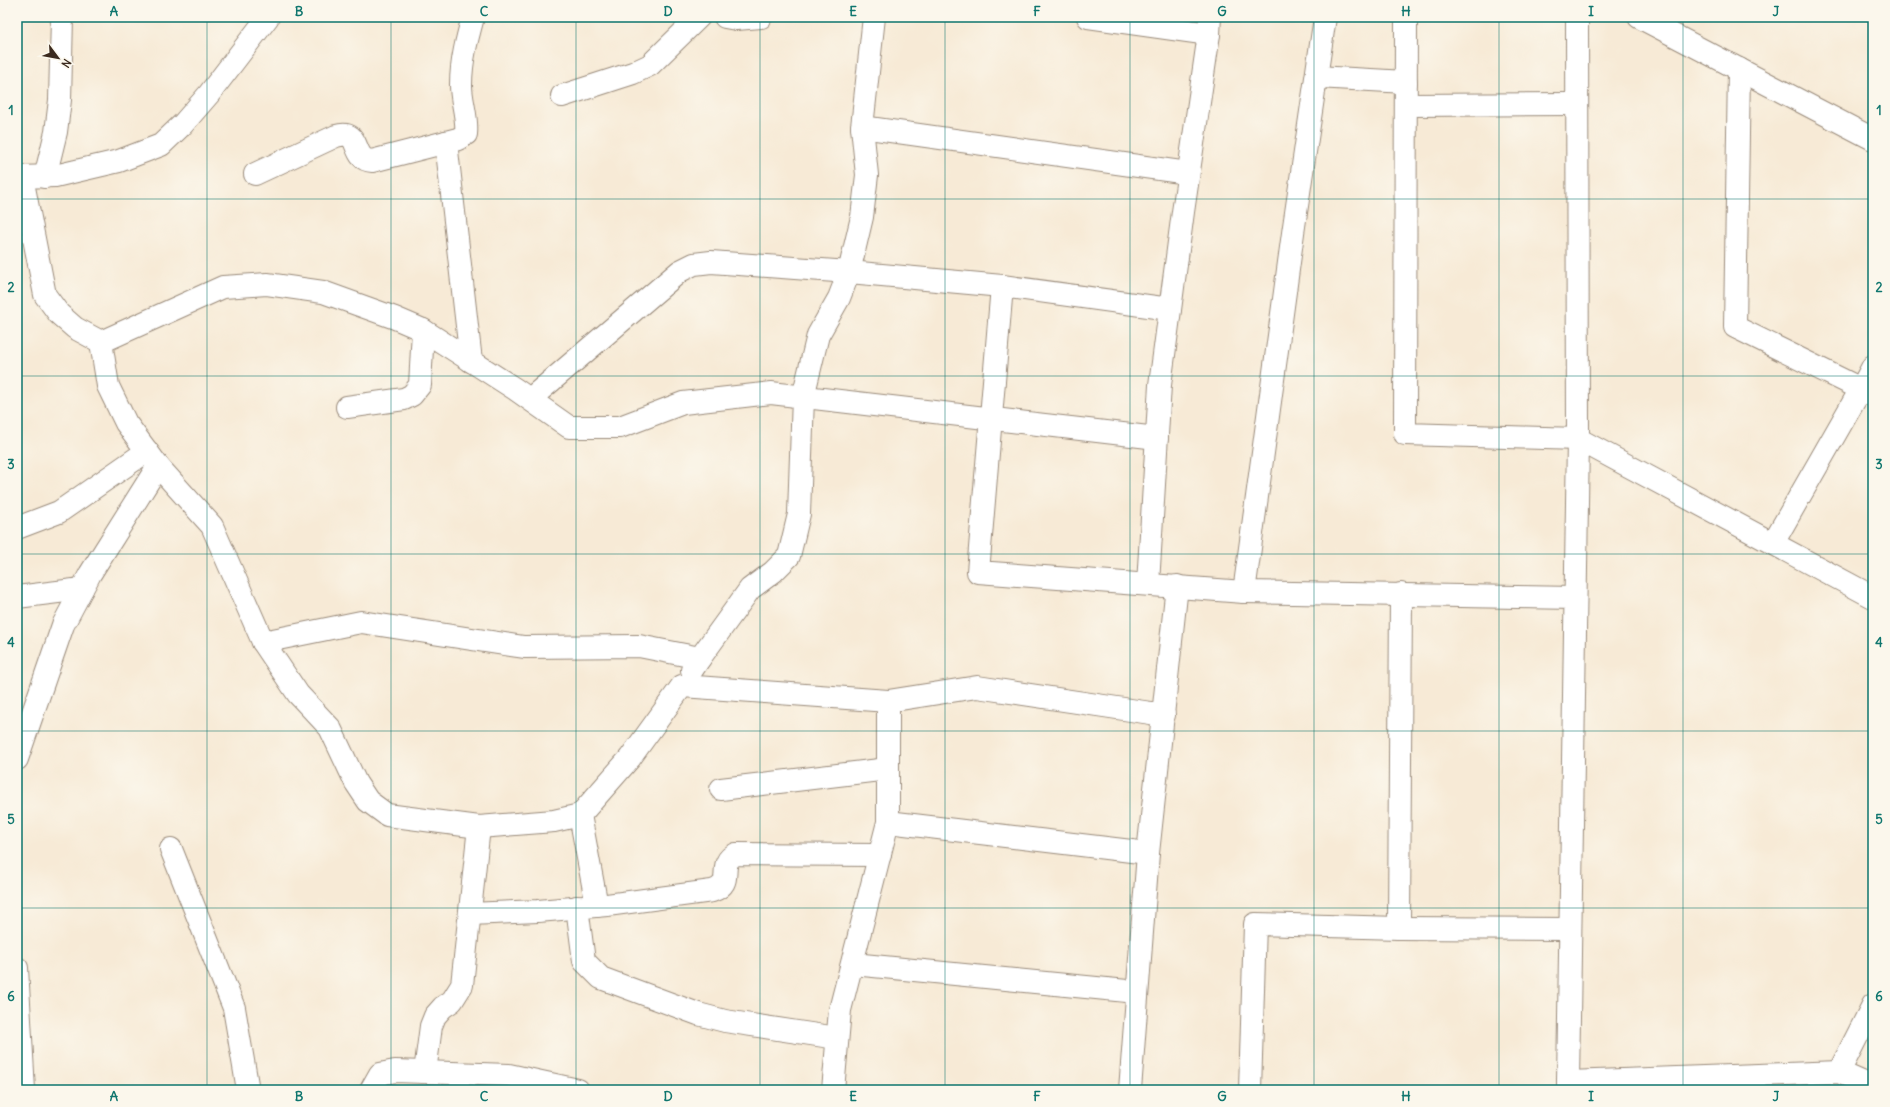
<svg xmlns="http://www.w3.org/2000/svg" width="1890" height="1107" viewBox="0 0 1890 1107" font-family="Delius,sans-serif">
  <rect width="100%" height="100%" fill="#fbf7ec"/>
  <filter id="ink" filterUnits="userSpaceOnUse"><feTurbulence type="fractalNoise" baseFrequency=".025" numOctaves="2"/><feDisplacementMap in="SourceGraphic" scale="8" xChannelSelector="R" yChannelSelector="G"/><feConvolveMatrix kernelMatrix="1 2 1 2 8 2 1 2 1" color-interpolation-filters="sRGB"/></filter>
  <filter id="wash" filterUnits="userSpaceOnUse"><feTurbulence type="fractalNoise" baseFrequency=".012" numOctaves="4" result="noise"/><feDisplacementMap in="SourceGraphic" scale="16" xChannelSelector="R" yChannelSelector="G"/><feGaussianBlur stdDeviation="0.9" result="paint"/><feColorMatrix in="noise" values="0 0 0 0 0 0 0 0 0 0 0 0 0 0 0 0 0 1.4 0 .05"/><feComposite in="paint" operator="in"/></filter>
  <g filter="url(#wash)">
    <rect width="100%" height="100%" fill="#f7ead6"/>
  </g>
  <g filter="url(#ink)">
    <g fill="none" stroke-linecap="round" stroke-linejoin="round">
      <defs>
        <g id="street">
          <polyline points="725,17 736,19 761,17"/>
          <polyline points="1088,17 1209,34"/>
          <polyline points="1406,17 1405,434 1578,439 1577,17"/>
          <polyline points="1639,17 1873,139"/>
          <polyline points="1739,69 1735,327 1861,389 1873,366"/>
          <polyline points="1317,77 1406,82"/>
          <polyline points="562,96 633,73 650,65 699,17"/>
          <polyline points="1406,105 1577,104"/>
          <polyline points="862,127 1188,173"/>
          <polyline points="446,142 471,361"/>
          <path d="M255,174l81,-38c27,-8 14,24 36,25l86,-22 8,-5c2,-17 -5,-32 -5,-49 0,-24 6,-46 12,-68"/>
          <polyline points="17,177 55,176 119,161 161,145 183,124 209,94 268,17"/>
          <polyline points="22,177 45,295 59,314 75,328 101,342"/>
          <polyline points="45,177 56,132 60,100 62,17"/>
          <polyline points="1002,286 978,572 1244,592 1575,598"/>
          <polyline points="101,342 108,386 126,423 158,466 212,526 263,642 298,694 330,728 356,783 368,801 387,815 479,827 554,821 580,815 630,758 682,686 888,701 977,687 1164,715"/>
          <polyline points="101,342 223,287 267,284 323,292 395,318 423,330 515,389 569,427 620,427 683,403 771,393 1157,438"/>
          <polyline points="530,399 680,271 694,264 711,262 849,272 1002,286 1170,309"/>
          <polyline points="347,407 404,399 412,395 420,385 423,330"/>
          <polyline points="17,528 59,512 147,451"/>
          <polyline points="1773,543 1861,389 1873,396"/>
          <polyline points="1148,584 1160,385 1183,212 1209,34 1210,17"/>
          <polyline points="1244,592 1293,233 1325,17"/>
          <polyline points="17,597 82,589"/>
          <polyline points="263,642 361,622 524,647 639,646 700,658 692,670"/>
          <polyline points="700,658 750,589 773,572 789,556 799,514 803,397 818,335 839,298 849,272 862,217 867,175 862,127 874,17"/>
          <polyline points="17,759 63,625 90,574 158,466"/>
          <polyline points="721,789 888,769"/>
          <polyline points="580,815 597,906"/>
          <polyline points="888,822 1148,853"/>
          <polyline points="171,849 234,1008 248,1090"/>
          <polyline points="577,907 584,961 601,978 698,1014 725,1021 837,1038"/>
          <path d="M470,914l68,-3 69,-6 105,-14c25,-8 3,-27 24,-37l144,1"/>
          <polyline points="1399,928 1401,594"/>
          <polyline points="853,964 1137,992"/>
          <polyline points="17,968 24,1090"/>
          <polyline points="425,1072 431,1026 435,1016 443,1007 452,1001 462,985 479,827"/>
          <polyline points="1839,1072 1873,1005"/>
          <polyline points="1568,1082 1578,439 1873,597"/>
          <polyline points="371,1090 380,1074 395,1071 509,1075 578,1090"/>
          <polyline points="833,1090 840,1010 888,822 888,701"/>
          <polyline points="1130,1090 1148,853 1177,586"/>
          <polyline points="1250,1090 1255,924 1399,928 1570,929"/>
          <polyline points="1568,1090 1568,1082 1839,1072 1873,1087"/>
        </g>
      </defs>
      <!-- street casing -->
      <use href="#street" stroke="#998a7a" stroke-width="24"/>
      <!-- street -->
      <use href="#street" stroke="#fff" stroke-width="22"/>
    </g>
  </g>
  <!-- grid -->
  <path fill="none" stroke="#0f766e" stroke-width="1" stroke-opacity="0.55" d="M207,17v1073M391,17v1073M576,17v1073M760,17v1073M945,17v1073M1130,17v1073M1314,17v1073M1499,17v1073M1683,17v1073M17,199h1856M17,376h1856M17,554h1856M17,731h1856M17,908h1856"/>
  <!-- margin -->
  <rect width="1890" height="1107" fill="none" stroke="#fbf7ec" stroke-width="44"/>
  <!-- north arrow -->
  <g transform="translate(58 58) rotate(122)" stroke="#fbf7ec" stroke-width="3" paint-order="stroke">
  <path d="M0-3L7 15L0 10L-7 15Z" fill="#3b2a1e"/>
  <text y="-6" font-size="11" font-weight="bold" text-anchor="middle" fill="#3b2a1e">N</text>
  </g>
  <rect x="22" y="22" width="1846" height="1063" fill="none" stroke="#0f766e" stroke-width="1.5"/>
  <g font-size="13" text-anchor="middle" font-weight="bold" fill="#0f766e">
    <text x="114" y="16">A</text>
    <text x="299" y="16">B</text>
    <text x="484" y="16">C</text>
    <text x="668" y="16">D</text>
    <text x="853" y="16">E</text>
    <text x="1037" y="16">F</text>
    <text x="1222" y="16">G</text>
    <text x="1406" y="16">H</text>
    <text x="1591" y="16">I</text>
    <text x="1776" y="16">J</text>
    <text x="11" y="115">1</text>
    <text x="1879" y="115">1</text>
    <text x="11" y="292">2</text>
    <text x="1879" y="292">2</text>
    <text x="11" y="469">3</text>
    <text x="1879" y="469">3</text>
    <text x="11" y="647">4</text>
    <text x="1879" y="647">4</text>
    <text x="11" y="824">5</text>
    <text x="1879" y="824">5</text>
    <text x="11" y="1001">6</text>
    <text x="1879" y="1001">6</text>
    <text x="114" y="1101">A</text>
    <text x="299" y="1101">B</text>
    <text x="484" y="1101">C</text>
    <text x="668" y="1101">D</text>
    <text x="853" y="1101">E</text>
    <text x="1037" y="1101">F</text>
    <text x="1222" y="1101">G</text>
    <text x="1406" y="1101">H</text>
    <text x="1591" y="1101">I</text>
    <text x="1776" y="1101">J</text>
  </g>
</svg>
